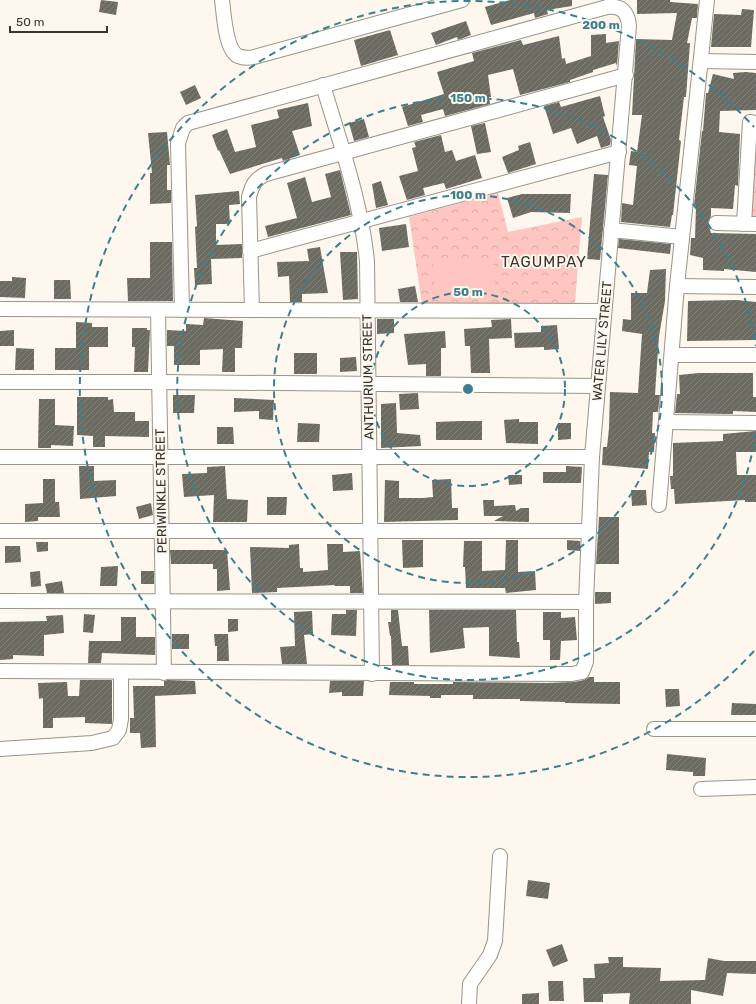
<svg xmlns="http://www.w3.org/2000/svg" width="756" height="1004" viewBox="0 0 756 1004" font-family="Rubik,sans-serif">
  <defs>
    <pattern id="park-crowns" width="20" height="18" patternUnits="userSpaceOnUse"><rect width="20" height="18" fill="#fec5c1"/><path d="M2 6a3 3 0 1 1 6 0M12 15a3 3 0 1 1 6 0" fill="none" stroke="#daaaa6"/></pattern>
    <pattern id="building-hatch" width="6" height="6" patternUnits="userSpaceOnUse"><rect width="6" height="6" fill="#6b6b61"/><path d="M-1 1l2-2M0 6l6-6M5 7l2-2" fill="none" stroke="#818179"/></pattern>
  </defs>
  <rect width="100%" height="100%" fill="#fdf7ed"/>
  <!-- park -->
  <g fill="url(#park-crowns)">
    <polygon points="756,128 756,218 751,218"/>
    <polygon points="498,193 508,232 582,217 575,303 422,304 409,217"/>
  </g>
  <!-- garden -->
  <polygon fill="#fec5c1" points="493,258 496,295 436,299 433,262"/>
  <!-- building -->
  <g fill="url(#building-hatch)">
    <polygon points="101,0 118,2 116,15 99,12"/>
    <polygon points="510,0 572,0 572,6 547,10 548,14 535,18 534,13 491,25 485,7"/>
    <polygon points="637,0 670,0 670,2 698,4 697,18 692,18 687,43 690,43 686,97 684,97 679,140 681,141 673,215 672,215 670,227 621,222 622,203 633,205 637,166 629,165 631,151 637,152 642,115 632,115 636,39 672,40 677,13 637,14"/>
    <polygon points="742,9 754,10 751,47 711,47 714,14 741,15"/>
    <polygon points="466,21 471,35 458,40 457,37 436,45 431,33"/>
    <polygon points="390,30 398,55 361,66 354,40"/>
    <polygon points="606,34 606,43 619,41 617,66 616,63 593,70 593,72 570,80 570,82 520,95 513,69 488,75 491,97 489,97 490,104 445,116 443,109 421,115 423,122 408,126 402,107 444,94 437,72 474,61 472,53 521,40 523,45 559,36 562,59 565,58 566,64 591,56 591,35"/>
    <polygon points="746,72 756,73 756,110 720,111 719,132 740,134 738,186 735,185 733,209 711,208 711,216 708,223 711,233 756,234 756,272 724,269 724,271 703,270 703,258 690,255 691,238 695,238 696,206 694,205 702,131 703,131 706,93 708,93 713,74 734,79 733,73"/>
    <polygon points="195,85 201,98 186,105 180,92"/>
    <polygon points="600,96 605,116 603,117 611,140 610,145 601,148 597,136 577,144 571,128 553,134 544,106 559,102 561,107"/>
    <polygon points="308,103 312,126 292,131 300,155 283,161 282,158 230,174 219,150 218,151 212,135 227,129 235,152 256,147 251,125 279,118 277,110"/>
    <polygon points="364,119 369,137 354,141 349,123"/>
    <polygon points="485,123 491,152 477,154 471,126"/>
    <polygon points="167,132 170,165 167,165 167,190 171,190 171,203 150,204 150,173 152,173 148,133"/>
    <polygon points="441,135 445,152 452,150 456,161 475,155 482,178 446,189 444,183 423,188 425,195 407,200 399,176 418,171 412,148 416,147 414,142"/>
    <polygon points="530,142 536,164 508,173 502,157 519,150 518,146"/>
    <polygon points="340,170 351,215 268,237 265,226 297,218 287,183 305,177 312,202 331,197 325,174"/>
    <polygon points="594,174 608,175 600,260 587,259"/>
    <polygon points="381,181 388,205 376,208 372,184"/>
    <polygon points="239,191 240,204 229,205 230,224 216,224 216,245 242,244 242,258 211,259 212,284 195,285 194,268 197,268 195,227 197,226 195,195"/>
    <polygon points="522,194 571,194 570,213 531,212 513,218 507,198"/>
    <polygon points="406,224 409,247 382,251 379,228"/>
    <polygon points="619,239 671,244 670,254 618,248"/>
    <polygon points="150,242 172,242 173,301 128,301 127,278 150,278"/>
    <polygon points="320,247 328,293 302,294 302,302 290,302 289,276 278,277 277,262 309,261 307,249"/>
    <polygon points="340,252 357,252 358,299 343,300"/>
    <polygon points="666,269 665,301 659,336 656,379 655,395 660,395 658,412 653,412 652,433 655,433 654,452 649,452 648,469 602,465 603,447 607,447 609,428 610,392 638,393 642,334 622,331 623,319 631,320 631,293 647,293 650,270"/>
    <polygon points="12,277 26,278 25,298 0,297 0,281 12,281"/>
    <polygon points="54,280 70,280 71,299 54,299"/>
    <polygon points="415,286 418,302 400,302 398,289"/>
    <polygon points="737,300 756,302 756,340 687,341 688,301"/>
    <polygon points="204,318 243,321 242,348 235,348 235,372 222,372 223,349 200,350 200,365 174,365 174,346 167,346 167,330 186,331 186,324 203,325"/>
    <polygon points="377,319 394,319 394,333 377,334"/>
    <polygon points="511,319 512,338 489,339 490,373 471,373 470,346 465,346 464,329 492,327 491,320"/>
    <polygon points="76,322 92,323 92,327 108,327 108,347 89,347 89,370 55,370 55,348 76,348"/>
    <polygon points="557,325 559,349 544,350 544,347 515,348 514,333 541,332 541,326"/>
    <polygon points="132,328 147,328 147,330 150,330 148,372 134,372 135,347 132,347"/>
    <polygon points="14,330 14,346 0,346 0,331"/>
    <polygon points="445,331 446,348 441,348 441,376 426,376 426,364 408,365 404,334"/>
    <polygon points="16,348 34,349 34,370 15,370"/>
    <rect x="294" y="353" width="23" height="21"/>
    <polygon points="356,357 357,371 340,372 340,358"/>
    <polygon points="699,373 753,373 753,397 756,397 756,412 733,411 733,414 727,414 675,413 677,394 680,394 679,375"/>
    <polygon points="418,393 419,409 400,410 399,394"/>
    <polygon points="173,395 195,395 194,413 173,413"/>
    <polygon points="77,397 108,397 108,400 113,399 114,412 135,412 135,421 149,421 149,437 105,436 105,447 93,447 93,436 77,435"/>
    <polygon points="234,398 274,400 273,420 259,419 259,411 234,412"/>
    <polygon points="39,399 55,399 55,425 74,426 73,446 51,445 51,448 38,448"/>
    <polygon points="396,403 397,433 420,435 421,446 381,448 381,404"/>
    <polygon points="519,419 519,422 538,422 538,444 506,443 504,420"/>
    <polygon points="460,421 482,421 482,440 436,440 436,422"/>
    <polygon points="298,423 320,424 319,442 297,442"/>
    <polygon points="558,423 571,423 571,439 558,440"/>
    <polygon points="217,427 233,427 234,444 217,444"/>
    <polygon points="756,431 756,452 736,452 737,475 756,475 756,502 745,502 745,500 675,504 674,489 671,489 670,476 673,476 673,443 723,441 723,434"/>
    <polygon points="79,466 94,466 94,481 116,480 116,496 80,499"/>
    <polygon points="225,466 227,499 248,500 247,522 213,522 214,495 184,497 182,474 207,473 207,467"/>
    <polygon points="566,466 582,467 581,483 543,483 543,472 566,472"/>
    <polygon points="352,473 353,490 333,491 332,475"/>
    <polygon points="508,475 522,475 522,484 509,485"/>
    <polygon points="43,479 55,479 55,502 59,502 60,517 38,517 38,521 25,522 25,504 43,503"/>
    <polygon points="451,479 452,508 458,508 458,520 384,522 385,480 399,481 399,498 423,498 433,497 432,480"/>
    <polygon points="631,490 646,490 647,505 632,506"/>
    <polygon points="267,497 287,497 286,515 267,515"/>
    <polygon points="483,500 494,500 494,506 515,505 516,511 521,508 529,508 529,522 494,521 503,516 484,516"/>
    <polygon points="151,503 153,515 139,519 136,507"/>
    <polygon points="599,517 619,517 619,564 596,564"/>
    <polygon points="402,540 423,540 423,567 403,568"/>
    <polygon points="506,540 518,540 518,572 535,571 536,590 506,593 505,588 466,588 465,567 463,567 464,541 482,541 482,571 505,570"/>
    <polygon points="567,540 580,541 580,551 567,550"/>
    <polygon points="36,542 48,542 48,551 37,552"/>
    <polygon points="299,544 300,568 303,568 303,572 328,570 327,544 343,544 343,552 360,551 363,593 350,593 350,586 334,586 335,585 277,588 277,592 252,593 250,547 289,548 289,545"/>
    <polygon points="5,546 20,546 21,562 5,563"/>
    <polygon points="170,550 227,550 230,590 217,591 217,569 213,569 213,564 171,564"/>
    <polygon points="118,566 117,586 100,586 101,567"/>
    <polygon points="40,571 41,586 31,587 30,572"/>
    <rect x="141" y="571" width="13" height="13"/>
    <polygon points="62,581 64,593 47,593 45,584"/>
    <polygon points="595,592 611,592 611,603 595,604"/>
    <polygon points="346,610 357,610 356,636 331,635 332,614 346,614"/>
    <polygon points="391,610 398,610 402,646 408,646 409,665 392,665 391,636 390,636 388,622 391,622"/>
    <polygon points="429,610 516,610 517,642 519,642 520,658 489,656 489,627 463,628 465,648 430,653"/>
    <polygon points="312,611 313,634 304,635 307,664 282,664 280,647 295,646 294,612"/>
    <polygon points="543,612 561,612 561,618 575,617 577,640 561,641 560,660 550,660 550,640 543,640"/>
    <polygon points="84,614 95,615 93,633 83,632"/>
    <polygon points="63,615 64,633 44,635 44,656 13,655 13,659 0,660 0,622 47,621 46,616"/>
    <polygon points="121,617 136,617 136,637 155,637 155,655 102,653 101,663 88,663 89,641 121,641"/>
    <polygon points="228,619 238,619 238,631 228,632"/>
    <rect x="172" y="634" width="17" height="15"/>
    <polygon points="214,634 228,634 229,661 217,661 217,646 215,646"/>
    <polygon points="589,677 594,677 594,682 620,682 620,704 565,703 565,702 520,701 520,699 473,699 473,695 441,695 441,698 430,698 430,696 389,695 390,682 414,682 414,684 453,684 453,682 547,683 574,682 584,680"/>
    <polygon points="80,680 112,680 112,724 85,723 85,717 53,718 53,728 43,728 43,698 39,699 38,683 67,682 68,696 79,696"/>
    <polygon points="168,680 195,681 196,694 155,696 156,747 141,748 140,733 130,733 130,718 134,718 133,686 164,686 164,681"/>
    <polygon points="330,681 364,681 363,696 342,696 342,692 329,693"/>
    <polygon points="665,689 679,689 680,706 666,707"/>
    <polygon points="732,703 756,704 756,715 731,715"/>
    <polygon points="667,754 706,758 705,776 693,776 693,772 666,770"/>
    <polygon points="528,880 550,883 548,899 526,896"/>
    <polygon points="562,944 568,961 553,967 546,950"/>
    <polygon points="608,957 623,957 623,967 661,968 660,981 705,980 708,958 724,961 756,961 756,974 727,973 723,996 691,990 691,1004 629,1004 630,993 603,994 603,1002 584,1002 583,978 595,978 594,964 609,963"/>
    <polygon points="548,981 563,981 564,1001 549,1001"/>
    <polygon points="539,993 539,1004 522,1004 522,994"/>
  </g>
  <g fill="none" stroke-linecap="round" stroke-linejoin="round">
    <defs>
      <g id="minor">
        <path d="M222,0c2,14 3,49 16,56 5,2 11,2 16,1l208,-57"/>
        <polyline points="701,61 756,62"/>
        <path d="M323,85c17,58 38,116 44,176l5,413"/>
        <polyline points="716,223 756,224"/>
        <polyline points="744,224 750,122 756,123"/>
        <polyline points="611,230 682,237"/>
        <polyline points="250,251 619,152"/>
        <polyline points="677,286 756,287"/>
        <path d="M0,309l252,1 -3,-113c3,-12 6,-18 17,-23l360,-99"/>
        <polyline points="158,310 164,673"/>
        <polyline points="252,310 604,311"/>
        <polyline points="672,355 756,355"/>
        <polyline points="0,382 159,382 598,386"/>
        <polyline points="666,422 756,423"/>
        <polyline points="0,457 592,457"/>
        <polyline points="659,505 677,286 707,0"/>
        <polyline points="0,531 588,531"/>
        <polyline points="0,601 586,602"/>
        <path d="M0,671l572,3 10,-2 4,-10v-60l6,-145 37,-431c-1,-14 -8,-21 -22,-19l-419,116 -5,5 -5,15 4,167"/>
        <polyline points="654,729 756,729"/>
        <polyline points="0,749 92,743 113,738 119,730 121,719 121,672"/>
        <polyline points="701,789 756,787"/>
        <polyline points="469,1004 470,984 490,955 495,941 500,856"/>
      </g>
    </defs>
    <!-- minor casing -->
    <use href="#minor" stroke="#9a948b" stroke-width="16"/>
    <!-- minor -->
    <use href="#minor" stroke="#fff" stroke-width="14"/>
  </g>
  <!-- distance rings -->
  <g fill="none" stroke="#3b808e" stroke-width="2" stroke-dasharray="7 5">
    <circle cx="468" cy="389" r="97"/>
    <circle cx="468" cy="389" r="194"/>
    <path d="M756 432A291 291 0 1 1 756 346"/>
    <path d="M754 651A388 388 0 1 1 754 127"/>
  </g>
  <g text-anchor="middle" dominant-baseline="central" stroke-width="4" stroke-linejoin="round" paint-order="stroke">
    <!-- street labels -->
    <g font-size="13" fill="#373430" stroke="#fdf7ed">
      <text transform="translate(602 341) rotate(-85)">WATER LILY STREET</text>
      <text transform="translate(368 377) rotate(-91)">ANTHURIUM STREET</text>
      <text transform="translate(161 491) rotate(-91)">PERIWINKLE STREET</text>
    </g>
    <!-- quarter labels -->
    <g font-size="15" letter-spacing="1" fill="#373430" stroke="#fdf7ed">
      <text x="544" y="262">TAGUMPAY</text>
    </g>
  </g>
  <circle cx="468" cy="389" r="6" fill="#3b808e" stroke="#fdf7ed" stroke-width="2"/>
  <g font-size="12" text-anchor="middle" font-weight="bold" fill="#3b808e" stroke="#fdf7ed" stroke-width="4" stroke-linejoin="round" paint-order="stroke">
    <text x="601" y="29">200 m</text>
    <text x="468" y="102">150 m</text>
    <text x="468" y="199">100 m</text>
    <text x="468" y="296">50 m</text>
  </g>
  <!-- scale -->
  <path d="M10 26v6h97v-6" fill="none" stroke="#373430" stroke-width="2"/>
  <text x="16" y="26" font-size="12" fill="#373430" stroke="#fdf7ed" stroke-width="3" paint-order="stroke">50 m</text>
</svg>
